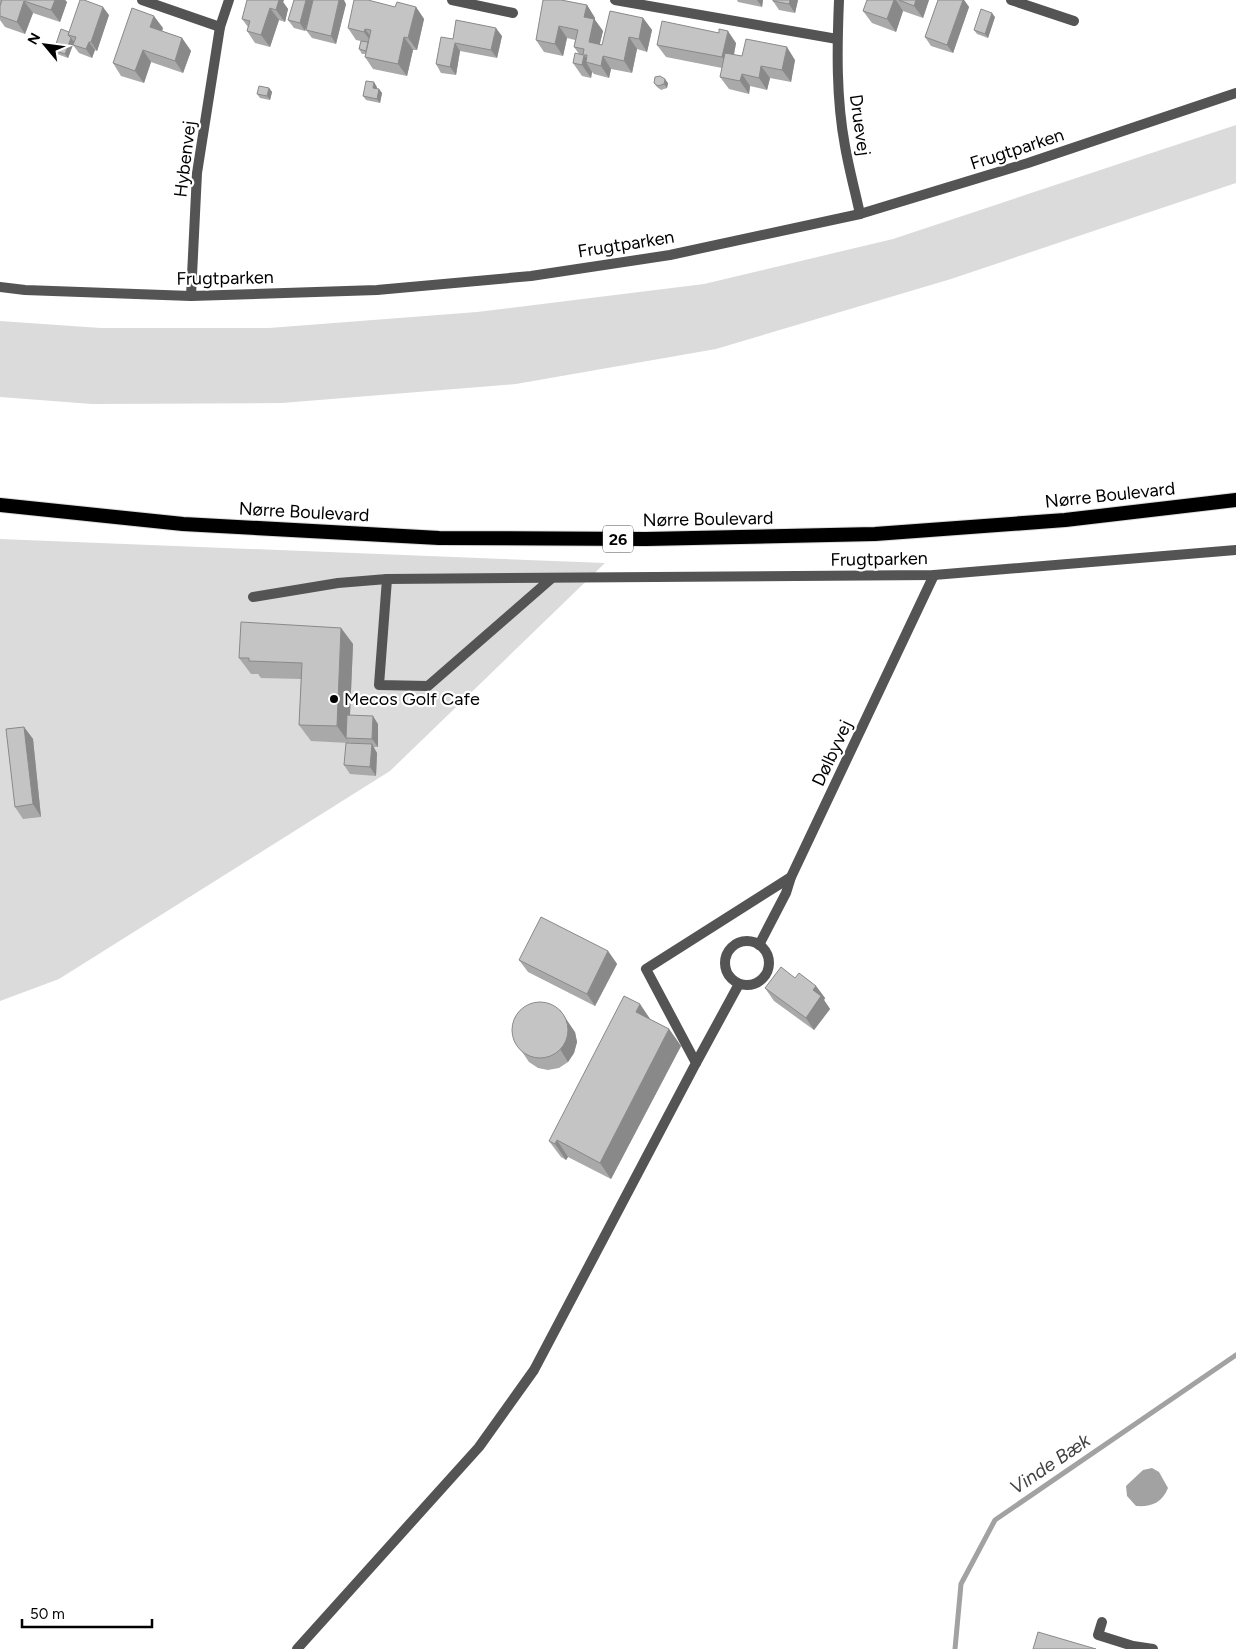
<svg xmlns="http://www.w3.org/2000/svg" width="1236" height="1649" viewBox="0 0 1236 1649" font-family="Figtree,sans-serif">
  <rect width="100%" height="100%" fill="#fff"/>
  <!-- green -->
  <g fill="#dbdbdb">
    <polygon points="1236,125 1236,183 951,279 716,349 516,384 282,403 92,404 0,397 0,321 101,328 269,328 477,312 704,284 893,239"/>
    <polygon points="0,539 605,563 390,771 59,979 0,1001"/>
  </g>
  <!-- water -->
  <path fill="#a2a2a2" d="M1152,1468l7,4 9,16c-6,15 -17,19 -32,18l-9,-10 -1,-10 17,-16z"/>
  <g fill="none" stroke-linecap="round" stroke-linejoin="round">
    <!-- stream -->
    <polyline stroke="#a2a2a2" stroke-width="5" points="955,1649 961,1584 995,1520 1236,1355"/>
    <defs>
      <polyline id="trunk" points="0,505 183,524 439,538 646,539 875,534 1065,520 1236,500"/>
    </defs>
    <!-- trunk casing -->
    <use href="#trunk" stroke="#dbdbdb" stroke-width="16"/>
    <!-- service -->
    <g stroke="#545454" stroke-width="10">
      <polyline points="387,579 379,685 428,686 552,578"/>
      <circle cx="747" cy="963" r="22"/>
      <polyline points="759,945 786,893 791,877 934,575"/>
      <polyline points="696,1063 739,984"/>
      <polyline points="297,1649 479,1447 534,1370 696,1063 646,969 791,877"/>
    </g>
    <!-- minor -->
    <g stroke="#545454" stroke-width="10">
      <polyline points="142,0 220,27"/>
      <polyline points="452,0 513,13"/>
      <polyline points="615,0 837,39"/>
      <path d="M839,0c-2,48 -3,98 6,146 4,23 10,45 15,68"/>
      <polyline points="1011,0 1074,21"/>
      <polyline points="191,296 197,173 220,27 229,0"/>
      <polyline points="253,597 338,583 387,579 934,575 1236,550"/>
      <polyline points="1102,1622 1098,1635 1133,1646 1153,1649"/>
    </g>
    <!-- tertiary -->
    <polyline stroke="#545454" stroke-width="10" points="0,287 25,290 191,296 377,290 531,276 670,255 860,214 1028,163 1236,93"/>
    <!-- trunk -->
    <use href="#trunk" stroke="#000" stroke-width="14"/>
  </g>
  <!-- wall -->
  <g fill="#a9a9a9">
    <polygon points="0,0 65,0 67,2 60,22 33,13 25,34 5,27 0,20"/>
    <polygon points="247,0 284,0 283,2 288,9 285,22 279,20 270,47 255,43 247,31 248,27 242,19"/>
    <polygon points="737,0 763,0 762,7 738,2"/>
    <polygon points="773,0 798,0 795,13 779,10 773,1"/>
    <polygon points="867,0 929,0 923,18 903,11 896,32 872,23 863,11"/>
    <polygon points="938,0 964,0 969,7 953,53 931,46 925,37"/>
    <polygon points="346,4 336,44 312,38 306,30 308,23 305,31 294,28 288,20"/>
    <polygon points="587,5 595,18 595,20 603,31 600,44 602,45 643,18 652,30 647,52 637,49 632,73 611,69 609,78 594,74 592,72 591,78 582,76 573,63 579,54 574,47 575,40 567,38 563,56 544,52 536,40"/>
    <polygon points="395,7 416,7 424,19 417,50 413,50 407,76 373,69 365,57 365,54 362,54 359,49 361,41 356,40 348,28"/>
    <polygon points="109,15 97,51 95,50 92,58 79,53 73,45 74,42 68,58 57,54 54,50 69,32"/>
    <polygon points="995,17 988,38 977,34 974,30"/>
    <polygon points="163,28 162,31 182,38 191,51 183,73 151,62 144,83 121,76 113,63"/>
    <polygon points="502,36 497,58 460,51 456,75 441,73 436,64 453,39"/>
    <polygon points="736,43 734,55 742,56 795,60 791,82 770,78 767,90 750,86 749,94 729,89 720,77 722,68 666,57 657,45"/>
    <polygon points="654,83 668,83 667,88 661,90 657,87"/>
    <polygon points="377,87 377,89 379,89 382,93 380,103 366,100 363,96"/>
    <polygon points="269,88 272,92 270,100 260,98 257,94"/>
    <polygon points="341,628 353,644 350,715 378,724 378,747 373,747 377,753 376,776 350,774 344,765 350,743 349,742 349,743 311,741 299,725 301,679 261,678 258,674 251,674 239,658"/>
    <polygon points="24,727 33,739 41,817 23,819 15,807"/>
    <polygon points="608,951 617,964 595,1006 528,972 519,960"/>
    <polygon points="816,986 825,998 824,1000 830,1009 814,1030 774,1001 765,988"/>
    <polygon points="640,1004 651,1020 669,1029 681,1046 611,1179 568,1157 566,1160 561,1157 549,1141"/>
    <polygon points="575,1032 577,1042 574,1053 568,1062 559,1068 548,1070 538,1068 529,1062 514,1040"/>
  </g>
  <!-- shaded-wall -->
  <g fill="#898989">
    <polygon points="55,0 65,0 67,2 60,22 51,10"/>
    <polygon points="277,0 284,0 283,2 288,9 285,22 276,10"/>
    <polygon points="306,0 314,0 305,31 300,23"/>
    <polygon points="339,0 344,0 346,4 336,44 331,36"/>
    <polygon points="757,0 763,0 762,7"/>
    <polygon points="790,0 798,0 795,13 789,4"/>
    <polygon points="894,0 896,0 903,11 896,32 887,19"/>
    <polygon points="916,0 929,0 923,18 914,6"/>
    <polygon points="963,0 964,0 969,7 953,53 947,45"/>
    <polygon points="24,1 33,13 25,34 17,22"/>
    <polygon points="587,5 595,18 595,20 603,31 597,54 589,42 584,17"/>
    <polygon points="103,7 109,15 97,51 91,42"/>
    <polygon points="416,7 424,19 417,50 408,38"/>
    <polygon points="270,8 279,20 270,47 261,35"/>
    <polygon points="992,13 995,17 988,38 985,34"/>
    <polygon points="154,16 163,28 159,40 150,27"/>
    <polygon points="643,18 652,30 647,52 639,39"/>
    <polygon points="559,26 567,38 563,56 555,44"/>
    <polygon points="496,28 502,36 497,58 491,50"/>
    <polygon points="365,29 374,41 373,44 364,32"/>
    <polygon points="728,31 736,43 731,69 729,68 722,57"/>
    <polygon points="404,37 413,50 407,76 398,64"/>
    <polygon points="629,37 637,49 632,73 624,61"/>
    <polygon points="71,38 74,42 68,58 65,54"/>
    <polygon points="182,38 191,51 183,73 175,61"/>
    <polygon points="89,42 95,50 92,58 86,49"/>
    <polygon points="455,43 460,51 456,75 450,67"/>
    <polygon points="787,47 795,60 791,82 782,70"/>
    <polygon points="143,50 151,62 144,83 135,71"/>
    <polygon points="584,55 590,63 586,62 592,72 591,78 582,65"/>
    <polygon points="603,56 611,69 609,78 601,66"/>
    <polygon points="761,66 770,78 767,90 759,78"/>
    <polygon points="742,74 750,86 749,94 740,81"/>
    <polygon points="665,79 668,83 667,88 664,84"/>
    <polygon points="374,82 377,87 376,92 373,88"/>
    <polygon points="269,88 272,92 270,100 267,96"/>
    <polygon points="379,89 382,93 380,103 377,99"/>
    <polygon points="341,628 353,644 349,738 346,738 349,743 337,726"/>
    <polygon points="373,716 378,724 378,747 372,739"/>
    <polygon points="24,727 33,739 41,817 33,804"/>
    <polygon points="372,744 377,753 376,776 370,767"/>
    <polygon points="608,951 617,964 595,1006 587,994"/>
    <polygon points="816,986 825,998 824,1000 830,1009 814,1030 806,1018 813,990"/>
    <polygon points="640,1004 651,1021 636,1012"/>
    <polygon points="560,1010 575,1032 577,1042 574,1053 568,1062 560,1049"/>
    <polygon points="669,1029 681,1046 611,1179 600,1163"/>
    <polygon points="557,1140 568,1157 566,1160 555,1144"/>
  </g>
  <!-- building -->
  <g fill="#c4c4c4" stroke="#898989">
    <polygon points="2,0 55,0 51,10 24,1 17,22 0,16 0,6"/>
    <polygon points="80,0 84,0 103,7 91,42 89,42 86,49 73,45 76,37 68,35"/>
    <polygon points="247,0 279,0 276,10 270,8 261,35 247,31 250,21 242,19"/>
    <polygon points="294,0 306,0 300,23 288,20"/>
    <polygon points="313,0 339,0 331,36 306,30"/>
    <polygon points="354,0 368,0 395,7 397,2 416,7 408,38 404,37 398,64 365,57 371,30 365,29 364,32 348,28"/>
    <polygon points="543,0 561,0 587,5 584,17 594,19 589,42 602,45 610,11 643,18 639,39 629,37 624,61 603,56 601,66 586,62 587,55 584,55 582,65 573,63 575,53 583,55 584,49 574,47 578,30 559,26 555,44 536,40"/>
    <polygon points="773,0 790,0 789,4 773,1"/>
    <polygon points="867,0 894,0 887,19 863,11"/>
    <polygon points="899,0 916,0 914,6"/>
    <polygon points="938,0 963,0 947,45 925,37"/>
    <polygon points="132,8 154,16 150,27 182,38 175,61 143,50 135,71 113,63"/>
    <polygon points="981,9 992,13 985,34 974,30"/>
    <polygon points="456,20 496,28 491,50 455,43 450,67 436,64 441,37 453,39"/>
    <polygon points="662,21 719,33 719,29 728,31 722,57 657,45"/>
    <polygon points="61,29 69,32 68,35 71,38 65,54 54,50"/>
    <polygon points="746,39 787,47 782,70 761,66 759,78 742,74 740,81 720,77 725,53 742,56"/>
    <polygon points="361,41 368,42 366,51 359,49"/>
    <polygon points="660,76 665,79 664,84 658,86 654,83 655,77"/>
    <polygon points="366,81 374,82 373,88 379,89 377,99 363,96"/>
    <polygon points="259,86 269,88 267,96 257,94"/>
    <polygon points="241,622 341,628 337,726 299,725 302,663 249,661 249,658 239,658"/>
    <polygon points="347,715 373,716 372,739 346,738"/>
    <polygon points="24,727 33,804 15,807 6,729"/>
    <polygon points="346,743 372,744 370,767 344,765"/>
    <polygon points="541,917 608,951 587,994 519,960"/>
    <polygon points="781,967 795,978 799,973 816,986 813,990 821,996 806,1018 765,988"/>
    <polygon points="624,996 640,1004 636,1012 669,1029 600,1163 557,1140 555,1144 549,1141"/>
    <circle cx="540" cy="1030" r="28"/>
    <polygon points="1038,1632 1096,1649 1033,1649"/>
  </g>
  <!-- markers -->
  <circle fill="#000" stroke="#fff" stroke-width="2" cx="334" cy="699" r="5"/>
  <g text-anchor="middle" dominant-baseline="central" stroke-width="4.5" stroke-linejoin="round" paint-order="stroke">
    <!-- shield labels -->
    <rect fill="#fff" stroke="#4c4c4c" stroke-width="1" x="603" y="525.5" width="30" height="27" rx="4"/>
    <g font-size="16" font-weight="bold" fill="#000">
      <text x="618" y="539">26</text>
    </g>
    <!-- street labels -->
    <g font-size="18" fill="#000" stroke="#fff">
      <text transform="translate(860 125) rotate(82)">Druevej</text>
      <text transform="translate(1017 149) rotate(-18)">Frugtparken</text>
      <text transform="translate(185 159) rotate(-83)">Hybenvej</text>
      <text transform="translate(626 244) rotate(-9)">Frugtparken</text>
      <text transform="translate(225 278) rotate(-1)">Frugtparken</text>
      <text transform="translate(1110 495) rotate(-6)">Nørre Boulevard</text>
      <text transform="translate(304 512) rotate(3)">Nørre Boulevard</text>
      <text transform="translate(708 519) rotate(-1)">Nørre Boulevard</text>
      <text transform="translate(879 559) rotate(-1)">Frugtparken</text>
      <text transform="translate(832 753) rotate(-65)">Dølbyvej</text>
    </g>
    <!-- poi labels -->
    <g font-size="18" fill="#000" stroke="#fff" text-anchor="start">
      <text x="344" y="699">Mecos Golf Cafe</text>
    </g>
    <!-- water labels -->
    <g font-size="19" font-style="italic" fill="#434343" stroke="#fff">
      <text transform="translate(1050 1464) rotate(-34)">Vinde Bæk</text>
    </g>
  </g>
  <!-- north arrow -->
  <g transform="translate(45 45) rotate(299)" stroke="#ffffff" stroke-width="4" paint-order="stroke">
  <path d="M0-4L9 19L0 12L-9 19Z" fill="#000000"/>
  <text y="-8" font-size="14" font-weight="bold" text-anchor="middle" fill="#000000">N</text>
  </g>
  <!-- scale -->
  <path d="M22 1619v8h130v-8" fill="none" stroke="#000000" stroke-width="2.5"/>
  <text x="30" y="1619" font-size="15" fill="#000000" stroke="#ffffff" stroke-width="4" paint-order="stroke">50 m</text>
</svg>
